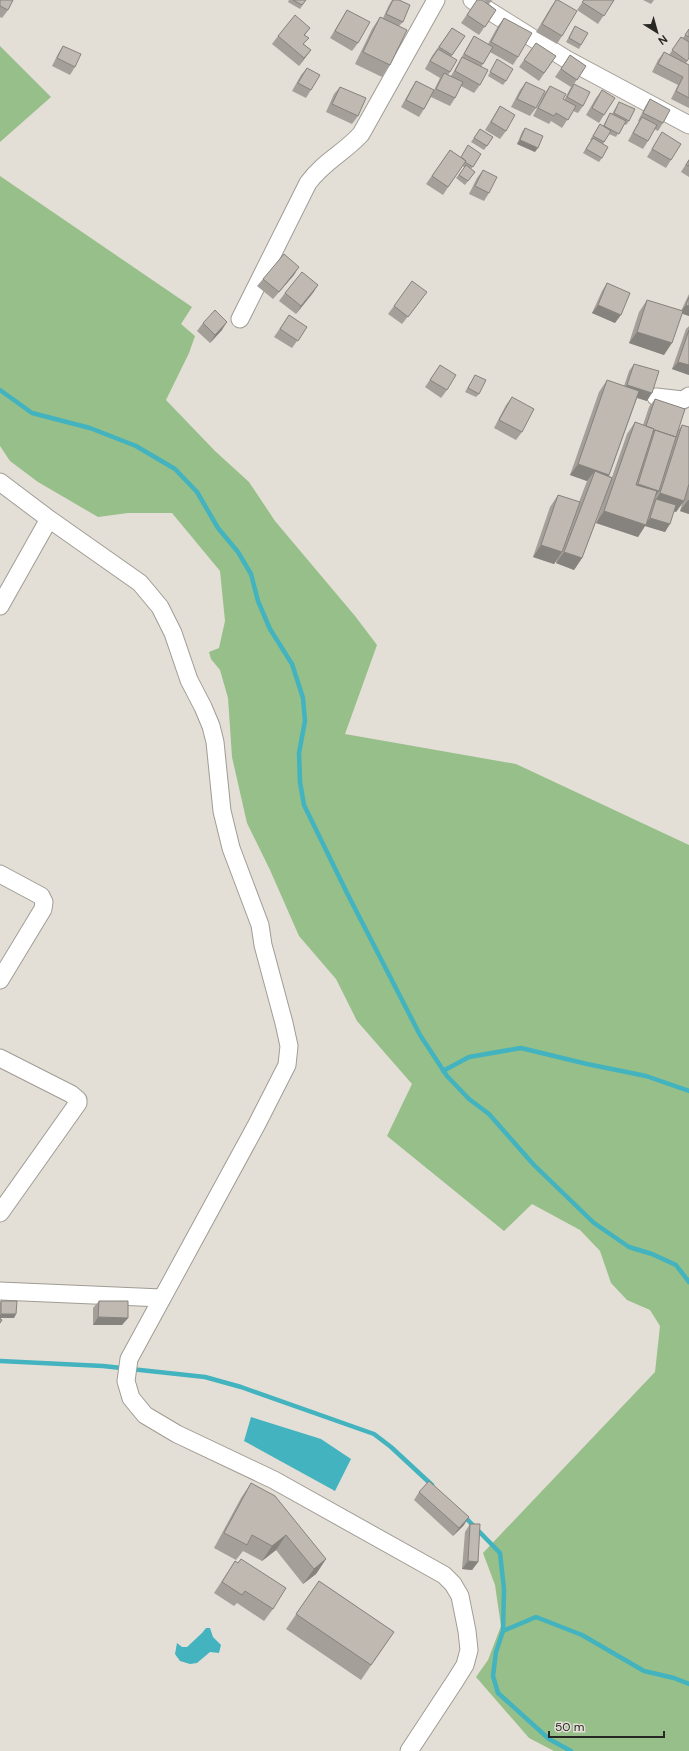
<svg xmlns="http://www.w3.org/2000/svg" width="689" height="1751" viewBox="0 0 689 1751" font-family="'DM Sans',sans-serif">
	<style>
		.green { fill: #97bf89 }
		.water { fill: #42b3bf }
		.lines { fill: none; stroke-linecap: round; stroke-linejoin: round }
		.stream { stroke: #42b3bf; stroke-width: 4.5 }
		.minor-casing { stroke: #a09c94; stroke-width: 19 }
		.minor { stroke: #fff; stroke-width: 17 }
		.wall { fill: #a49f99 }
		.shaded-wall { fill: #86827d }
		.building { fill: #bfb9b2; stroke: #86827d }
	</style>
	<rect width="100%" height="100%" fill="#e3dfd6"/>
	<path class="green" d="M0,46L51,97L0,142Z
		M0,176L192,307L181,324L195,336L189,353L166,400L215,451L249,482L275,521L355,616L377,645L345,734L516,764L689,845V1751H554L529,1738L476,1677L488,1660L501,1626L495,1585L483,1553L655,1372L660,1326L650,1310L627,1300L611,1283L600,1251L580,1230L532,1204L504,1231L387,1136L412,1084L357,1021L336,979L299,936L270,870L247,823L232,757L228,698L220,670L211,659L209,652L219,648L225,621L220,571L172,513H128L98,517L38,482L10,461L0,446Z"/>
	<path class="water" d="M251,1417L321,1439L351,1459L335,1491L244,1441Z
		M206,1628H210L213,1637L221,1645L219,1653L210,1652L197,1663L190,1664L180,1661L175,1654L177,1643L182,1647H187L202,1633Z"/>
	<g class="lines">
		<path class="stream" d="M0,390L32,413L90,428L136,446L175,469L197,492L218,528L238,552L251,574L258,601L270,629L292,664L303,698L305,721L299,753L300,782L304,805L347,893L420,1035L447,1076L469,1099L489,1114L534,1165L594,1223L629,1247L652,1254L676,1265L689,1282
			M443,1071L469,1057L521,1048L587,1064L646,1076L689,1091
			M0,1361L103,1366L205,1377L241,1387L374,1434L391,1447L432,1485
			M463,1515L500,1553L504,1589L503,1631L496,1652L493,1676L498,1693L549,1739L571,1751
			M503,1631L536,1617L582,1635L644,1671L674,1678L689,1684"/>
		<g class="minor-casing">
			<path id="minor" d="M472,0L566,59L689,125
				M240,319L308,183C324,161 344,153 361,134L436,0
				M656,397L683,400L689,396
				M0,482L49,519L140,583L160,607L173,633L189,680L203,707L211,726L215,742L222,811L231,848L260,925L263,945L284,1023L289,1046L287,1065L257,1124L129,1359L126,1381L131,1398L145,1415L177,1434L274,1480L444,1575L453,1584L460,1596L467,1631L469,1650L465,1665L455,1681L409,1751
				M0,606L49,519
				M0,874L41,896L44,902L43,909L0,980
				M0,1058L71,1094L78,1100V1103L0,1213
				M0,1291L162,1298"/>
		</g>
		<use href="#minor" class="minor"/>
	</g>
	<path class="wall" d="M0,0L8,10L2,18L0,17Z
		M289,0H306L300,9L288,2Z
		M392,0H399L403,22L399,26L390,65L382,77L355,64L372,29L380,17L383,18L389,5Z
		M477,0L486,2L483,0H492L489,4L496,10L479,35L461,23Z
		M556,0L562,36L557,44L536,32L551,7Z
		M584,0H614L598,24L577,10Z
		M643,0H654L651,4Z
		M347,10L358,43L352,51L330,38L342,18Z
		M504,18L518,57L513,65L490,52L481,67L480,85L474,93L461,86L455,98L450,106L431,97L424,109L419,117L401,107L411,89L416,81L434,90L440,78L425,69L432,56L452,28L465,36L451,57L450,72L448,75L451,76L469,44L474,36L488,44L498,26Z
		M575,26L581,45L579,49L566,42Z
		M310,28L305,35L304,44L311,50L299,66L272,44L278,36Z
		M689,29V58L686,63L689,65V108L671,99L678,85L652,72L658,60L664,52L669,55L681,37L683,38Z
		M536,43L556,56L539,81L519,67Z
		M63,46L75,67L70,75L52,66L58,54Z
		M570,55L586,66L574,84L583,106L578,113L573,111L562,128L551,121L549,124L533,116L544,94L550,86L564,100L571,87L555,77Z
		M497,59L506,81L503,85L488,76Z
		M307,68L311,90L306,98L292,91L301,75Z
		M526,82L536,108L530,116L511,107L520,90Z
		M340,87L358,116L352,124L326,112L334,94Z
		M602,90L604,115L599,123L586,115L596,98Z
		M650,99L663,123L658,131L654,129L648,141L643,149L628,141L639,121H638L645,107Z
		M619,102L629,121L626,125L624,124L616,137L609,134L603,144L602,158L599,162L583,153L591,140H590L600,124L603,126L610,113L612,114Z
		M500,106L506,131L500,139L485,130Z
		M525,128L535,152L517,144L522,132Z
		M480,129L493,137L484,150L471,142Z
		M662,132L671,160L666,168L647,157Z
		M450,150L460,157L481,154L471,169L475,172L465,185L456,178L465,167L462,166L443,195L426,184Z
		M689,159V177L681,172Z
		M483,170L489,193L484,201L469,194L477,178Z
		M294,275L273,299L257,286L263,279Z
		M607,283L615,323L592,313L602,291Z
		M318,285L296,314L279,301L285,293Z
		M427,292L402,324L388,314L394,306Z
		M689,294V316L682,313L664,355L629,343L639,312L647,300L681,311Z
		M289,315L307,327L292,348L274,337Z
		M203,323L222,330L210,343L197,331Z
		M689,326V375L672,369L686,329Z
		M634,364L647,401L637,398L609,476L612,477L627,434L635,422L643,425L649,407L655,399L677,432L682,425L689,427V514L680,511L682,503L676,512L674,511L665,532L645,526L638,537L596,523L605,498L582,558L574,570L556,563L557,560L554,564L533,557L550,507L558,495L579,502L587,481L570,475L599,392L607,380L624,386L629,371Z
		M440,365L447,390L441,398L425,387Z
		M475,375L479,394L476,397L465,392Z
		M512,397L522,432L516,440L494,428L506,405Z
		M1,1301L16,1314L14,1318H0V1303Z
		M99,1301L128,1318L122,1325H93V1308Z
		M251,1483L326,1559L316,1574L303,1584L276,1550L262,1561L243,1551L236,1560L214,1548L241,1498Z
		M419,1492L464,1525L453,1536L414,1500Z
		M470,1524L478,1562L472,1570L462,1569L465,1532Z
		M241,1559L273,1609L264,1621L237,1603L234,1606L214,1593L235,1561L238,1563Z
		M319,1581L394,1632L361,1680L286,1629Z"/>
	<path class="shaded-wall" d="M311,50L299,66L304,58Z
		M520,140L538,148L535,152L517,144Z
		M299,267L294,275L273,299L279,292Z
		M318,285L313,293L296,314L301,306Z
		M598,305L621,315L615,323L592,313Z
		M686,305L689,306V316L680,313Z
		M227,322L222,330L210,343L215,335Z
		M637,332L672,343L664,355L629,343Z
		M678,362L689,365V375L672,369Z
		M627,385L652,393L647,401L622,393Z
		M578,464L609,475L601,486L595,471L587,481L570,475Z
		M638,484L659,491L651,502L630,496Z
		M660,493L684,501L676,512L654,505L655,501Z
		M688,500H689V514L680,511Z
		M604,511L645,525L650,518L670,524L665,532L645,526L638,537L596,523Z
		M541,545L562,552L554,564L533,557Z
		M564,552L582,558L574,570L556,563Z
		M1,1314H16L14,1318H0V1315Z
		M98,1317L128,1318L122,1325H93Z
		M469,1517L464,1525L453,1536L459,1528Z
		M286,1535L276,1550L262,1561L272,1546Z
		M326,1559L316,1574L303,1584L314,1569Z
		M468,1561L478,1562L472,1570L462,1569Z"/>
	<path class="building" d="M0,0H13L8,10L0,6Z
		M293,0H306L302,5Z
		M393,0H399L410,5L403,22L386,14Z
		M477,0H482L496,10L485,27L467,15Z
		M556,0H558L577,11L562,36L542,24Z
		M584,0H614L604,16L582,2Z
		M347,10L370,22L358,43L335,31Z
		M295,15L310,28L304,35L309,38L303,44L311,50L304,58L278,36Z
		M380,17L407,30L390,65L363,52Z
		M504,18L532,33L518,57L491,42Z
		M575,26L588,33L581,45L569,38Z
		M452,28L465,36L452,55L439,47Z
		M689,29V37L685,35Z
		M474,36L493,47L483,64L464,54Z
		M681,37L689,42V58L687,61L672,50Z
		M536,43L556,56L544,73L524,60Z
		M63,46L81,54L75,67L57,58Z
		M438,49L457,60L450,72L430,61Z
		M664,52L689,65V98L676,91L683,77L658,64Z
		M570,55L586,66L577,80L561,69Z
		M462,57L488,70L480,85L455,71Z
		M497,59L513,69L506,81L490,72Z
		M307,68L320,75L311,90L298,83Z
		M444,73L463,82L455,98L436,89Z
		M416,81L434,90L424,109L406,100Z
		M526,82L545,91L536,108L517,99Z
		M574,84L590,92L583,106L567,97Z
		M550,86L566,94L563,99L576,106L568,120L556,113L554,116L538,108Z
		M340,87L366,98L358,116L332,104Z
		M602,90L615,98L604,115L592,108Z
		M650,99L670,110L663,123L643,113Z
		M619,102L635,109L629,121L614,113Z
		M500,106L515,115L506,131L491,122Z
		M610,113L626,121L619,134L604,126Z
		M642,117L657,125L648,141L633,133Z
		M600,124L611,131L604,142L593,136Z
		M525,128L543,136L538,148L520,140Z
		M480,129L493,137L487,146L474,138Z
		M662,132L681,144L671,160L652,149Z
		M593,138L608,147L602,158L586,149Z
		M468,145L481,154L473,167L465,162L466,161L461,157Z
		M450,150L466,161L448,187L432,176Z
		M689,160V166L686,165Z
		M466,165L475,172L468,181L459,175Z
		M483,170L497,177L489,193L475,186Z
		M284,254L299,267L279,292L263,279Z
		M302,272L318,285L301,306L285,293Z
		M412,281L427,292L408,317L394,306Z
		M607,283L630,293L621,315L598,305Z
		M689,297V306L686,305Z
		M647,300L683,311L672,343L637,332Z
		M215,310L227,322L215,335L203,323Z
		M289,315L307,327L298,341L280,329Z
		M689,330V365L678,362Z
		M634,364L659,371L652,393L627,385Z
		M440,365L456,375L447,390L430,380Z
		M475,375L486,380L479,394L468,388Z
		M607,380L639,391L609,475L578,464Z
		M512,397L534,409L522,432L499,420Z
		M655,399L685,409L676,437L655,430L654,432H653L654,429L646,426Z
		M635,422L654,429L636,485L657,491L646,525L604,511Z
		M682,425L689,427V484L684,501L660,493Z
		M655,430L676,437L659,491L638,484Z
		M595,471L612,478L582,558L564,552Z
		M558,495L580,502L562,552L541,545Z
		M656,499L676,505L670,524L650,518Z
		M1,1301H17L16,1314H1Z
		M99,1301H128V1318L98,1317Z
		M0,1318L2,1320L0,1323Z
		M429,1481L469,1517L459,1528L419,1492Z
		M251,1483L275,1496L326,1559L314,1569L286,1535L272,1546L252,1535L247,1545L224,1533Z
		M470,1524H480L478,1562L468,1561Z
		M241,1559L286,1588L273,1609L245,1591L242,1595L222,1582L235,1561L238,1563Z
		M319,1581L394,1632L371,1665L296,1614Z"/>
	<g transform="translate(657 32) rotate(143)" stroke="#e3dfd6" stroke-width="3" paint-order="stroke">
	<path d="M0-3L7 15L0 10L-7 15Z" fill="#292724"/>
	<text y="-6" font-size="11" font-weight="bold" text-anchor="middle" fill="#292724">N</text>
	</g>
	<path d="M549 1731v6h115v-6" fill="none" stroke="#292724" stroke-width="2"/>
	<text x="555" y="1731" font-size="12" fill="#292724" stroke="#e3dfd6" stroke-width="3" paint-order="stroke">50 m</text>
</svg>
